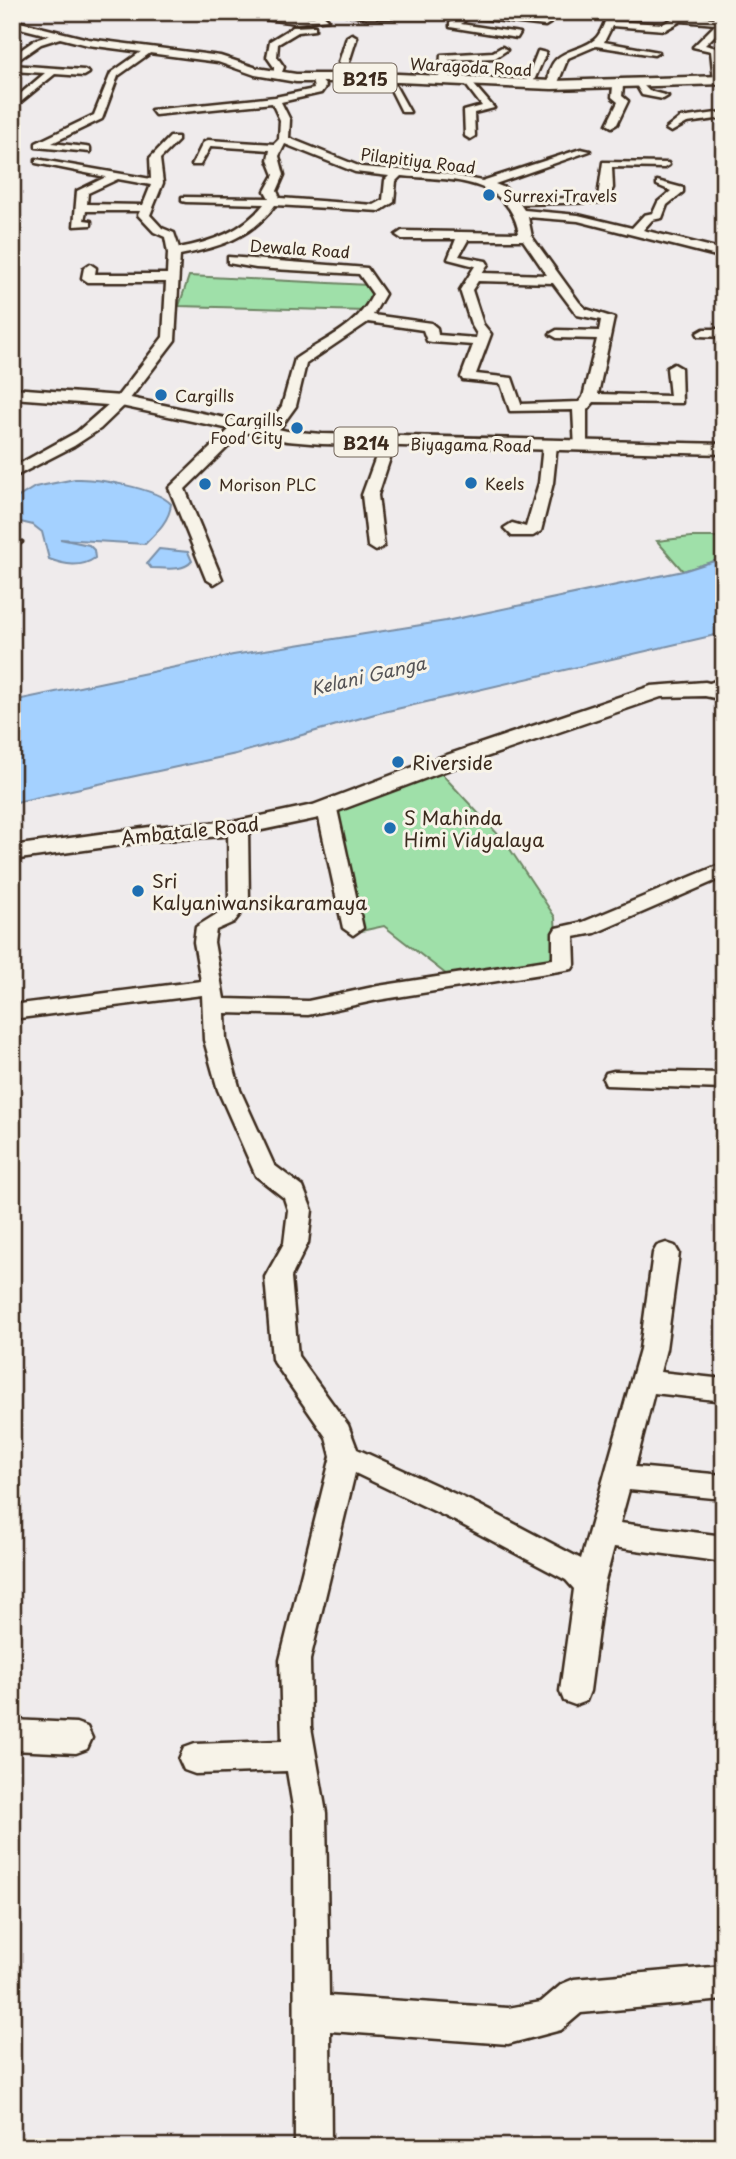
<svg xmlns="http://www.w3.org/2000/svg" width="736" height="2159" viewBox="0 0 736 2159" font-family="'Playpen Sans',sans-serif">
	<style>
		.green { fill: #9fe0a9; stroke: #6d8564; stroke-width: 2 }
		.water { fill: #a4d1ff; stroke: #7a8ea5; stroke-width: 2 }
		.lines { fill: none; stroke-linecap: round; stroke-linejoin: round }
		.minor-casing { stroke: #3b2a1e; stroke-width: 5 }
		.major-casing { stroke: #3b2a1e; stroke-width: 5 }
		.minor { fill: #f7f3e8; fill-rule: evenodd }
		.major { fill: #f7f3e8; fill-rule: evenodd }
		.poi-dot { fill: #1f6fb2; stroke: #f7f3e8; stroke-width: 2.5 }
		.labels { text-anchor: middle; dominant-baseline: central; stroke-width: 6; stroke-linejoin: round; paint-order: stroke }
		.far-street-label { font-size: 16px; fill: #3b2a1e; stroke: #f7f3e8 }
		.far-poi-label { font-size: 16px; fill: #3b2a1e; stroke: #f7f3e8; text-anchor: start }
		.shield { fill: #f7f3e8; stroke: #73665b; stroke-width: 2 }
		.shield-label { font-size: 18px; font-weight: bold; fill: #3b2a1e }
		.far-water-label { font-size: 18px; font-style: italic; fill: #555456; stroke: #f7f3e8 }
		.poi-label { font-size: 19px; fill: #3b2a1e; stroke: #f7f3e8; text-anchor: start }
		.street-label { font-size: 19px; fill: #3b2a1e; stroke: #f7f3e8 }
	</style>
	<rect width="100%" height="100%" fill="#efebec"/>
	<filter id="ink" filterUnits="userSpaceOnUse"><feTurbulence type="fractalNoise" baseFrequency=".0143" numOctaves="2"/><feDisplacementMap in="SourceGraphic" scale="14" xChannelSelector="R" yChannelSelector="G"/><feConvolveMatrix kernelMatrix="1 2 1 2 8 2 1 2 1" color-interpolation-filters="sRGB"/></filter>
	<g filter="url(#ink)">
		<path class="green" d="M189,276L368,285L374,295L365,311L179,306Z
			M691,537H724V558L683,571L657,541Z
			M440,772L506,843L555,917L557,958L447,975L384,926L361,931L338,812Z"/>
		<path class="water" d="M75,479C96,478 157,488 171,504C170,520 156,533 145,544L60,539L89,545L94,550L95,558C81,568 65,565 49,559L42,532L33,525L12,520V501L35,487Z
			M159,549L188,552L192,561C183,572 164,568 151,568L147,563Z
			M724,558V633L375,714L236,754L12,803V701L233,655L446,621L683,571Z"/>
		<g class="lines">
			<g class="minor-casing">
				<path id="minor" d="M208,12L315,17L310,12H320L328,19L297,23Z
					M337,12L494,13L550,23L545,26L468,17L461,24L520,33L517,38L450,27V23L458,18H366Z
					M609,12H618L614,21L663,24L679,15L724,19V26L705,45L720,49L724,80L719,83L714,80L711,51L693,47L716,24L681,21L665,30L612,26L604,42L659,52L654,55L596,46L568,58L557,85L549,87C544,46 583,54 597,37C603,30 605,20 609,12Z
					M315,26V30L298,32L278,44L277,57L284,67L280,77H274V67L267,57L270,41L293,27Z
					M57,33L60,38L41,44L12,64V56L35,40Z
					M352,34L357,37L349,62L353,79L348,82L343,79L339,62L347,37Z
					M502,47L507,50L495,58L449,60V80L444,83L439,80L441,55L493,52Z
					M145,49L153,51L118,76L102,119L52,143L86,147L90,148V152L36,147V143L94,115L111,73Z
					M538,51L546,53L532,85L524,87Z
					M12,65L84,70L89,73L84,76L55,74L12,109V101L45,73L12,71Z
					M317,76L326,86L321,93L281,102L290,120L289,138L361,167L440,173L482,181L581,149L590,151L495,184L505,188L515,200L598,197L603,162L668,163L669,165L664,168L612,167L613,188L606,202L520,204L524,210L578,215L632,228L644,215L653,213L658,202L671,191L657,185V181L683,188V192L667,205L662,218L652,220L643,230L724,250V258L578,221L528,217L532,237L579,302L586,309L614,318L598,394L670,396L667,368L674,364L681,368L682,403L594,402L587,410V446L580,450L575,449L573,410L510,411L501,384L463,380L461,377L473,345L432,342L427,341L423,330L368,322L306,364L296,406L275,435H265L263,432L282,406L295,359C325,338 357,328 373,294L359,274L256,268L228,263V257L367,268L385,294L373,315L431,323L437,328L438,335L476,338L477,334L471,324L460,290L475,266L448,259L456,239H402L396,235L402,231L519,233C508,176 449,180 401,176L396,181L394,202L380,211L275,205C253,237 217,248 180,255L175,340L126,404L100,429L74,446L12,478V468L77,432L117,397L163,337L166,282H88L82,278L84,268L90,264L96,268L95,274H167L168,253L165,237L154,232L138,215L140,211H86L84,220L91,221V225L74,226L77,191L106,177L36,163V159L151,179L150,158L170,137H178V141L160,159L163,183L150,215L162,228L174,233L179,248C212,242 243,231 264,204L186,202L182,201V197L269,198L265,191L274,175L268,160L270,150L211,146L200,165H192L203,143L208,140L274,144L279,139L280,120L272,103L155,115L151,110L275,97L314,89L312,79ZM285,144L355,172L389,176L385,180L383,200L374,205L280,198L277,191L284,175L279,156ZM118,179L151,185L143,205L87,204L88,193ZM468,240H523L547,275L482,273L488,264L486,261L459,256ZM478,281L553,283L577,315L601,320L599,331L557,330L550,334L557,338L597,339L583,397L579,402L521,404L512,378L476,374L491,334L483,324L472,290Z
					M384,76H390L410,112H402Z
					M468,78L494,108L474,113L475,136L470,139L465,136L464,111L482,106L463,81Z
					M618,83L623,86L622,96L628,101L617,124L612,127L607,124L618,102L612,97L613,86Z
					M635,83H641L649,91L668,96L663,99L642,95Z
					M724,112V118L687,123L671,132L666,129L680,118Z
					M704,329H724V337L699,336L697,333Z
					M242,421L247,422V428L185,489L222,579L214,584L206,579L169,488L237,422Z
					M388,439L395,443L378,495L384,546L376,551L368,546L362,495L381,443Z
					M550,441L557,445L553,483L541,531L533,536H512L504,528L512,523L526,527L539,483L543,445Z
					M12,538L22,542L12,549Z
					M724,677V688L705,694L696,689Z
					M327,803L337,809L363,928L353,935L343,928L317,809Z
					M238,822L248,828L249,903L234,922L216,930L214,942L224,999L308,1001L378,986L553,959V933L556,928L583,922L724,863V877L595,933L574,937L575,964L572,969L378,1000L308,1015L225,1013L226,1040L240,1090L274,1165L303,1187L312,1210L308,1243L291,1277L298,1356L348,1425L357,1449L477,1504L581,1559L640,1349L653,1253L657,1246L666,1243L675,1246L679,1253L666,1349L660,1372L724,1379V1401L654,1393L635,1467L724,1475V1499L629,1490L620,1523L724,1536V1562L614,1547L604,1585L590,1691L586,1701L575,1705L564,1701L560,1691L574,1589L566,1580L457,1522L355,1473L310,1660L311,1727L326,1813L329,1996L508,2008L541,2002L562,1984L574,1979L724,1966V2000L581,2013L561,2030L508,2044L330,2031L331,2147H295L294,1813L287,1771L195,1774L184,1770L179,1759L184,1748L195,1744L282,1741L280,1660L331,1456L326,1437L272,1359L265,1277L284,1243L288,1210L284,1198L256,1176L218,1090L204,1040L202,995L12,1019V1005L201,981L194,942L196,927L220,912L229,902L228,828Z
					M614,1071L724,1073V1089L606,1085L603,1079L606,1073Z
					M12,1720L76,1723L87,1727L92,1738L87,1749L76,1753L12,1750Z"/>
			</g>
			<g class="major-casing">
				<path id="major" d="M12,20L88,39L220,56L257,68L296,74H398L552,81L724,76V84L552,89L398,82H296L255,75L218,62L88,45L12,26Z
					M12,388L121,396L287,431L322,434L724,444V454L322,444L287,441L121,406L12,398Z
					M705,682L724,687V700L705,696L661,697L445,771L319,818L238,835L150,841L12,860V846L150,827L238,821L313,805L429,761L651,686Z"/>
			</g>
			<use href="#minor" class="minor"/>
			<use href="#major" class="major"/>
		</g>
	</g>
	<g class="poi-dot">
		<circle cx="489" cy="195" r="7"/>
		<circle cx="161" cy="395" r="7"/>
		<circle cx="297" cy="428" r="7"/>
		<circle cx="471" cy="483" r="7"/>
		<circle cx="205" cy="484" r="7"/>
		<circle cx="398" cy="762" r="7"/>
		<circle cx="390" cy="828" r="7"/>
		<circle cx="138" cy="891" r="7"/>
	</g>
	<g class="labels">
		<g class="far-street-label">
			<text transform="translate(471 66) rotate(3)">Waragoda Road</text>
			<text transform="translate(418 160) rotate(7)">Pilapitiya Road</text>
			<text transform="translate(300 248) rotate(4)">Dewala Road</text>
			<text transform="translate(471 444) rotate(1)">Biyagama Road</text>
		</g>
		<g class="far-poi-label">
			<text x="503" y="195">Surrexi Travels</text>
			<text x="175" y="395">Cargills</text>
			<text x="283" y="419" text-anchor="end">Cargills<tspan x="283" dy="18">Food City</tspan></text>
			<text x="485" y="483">Keels</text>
			<text x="219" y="484">Morison PLC</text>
		</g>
		<g class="shield">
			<rect x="333.5" y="63.5" width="63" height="29" rx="5"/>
			<rect x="334.5" y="427.5" width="63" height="29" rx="5"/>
		</g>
		<g class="shield-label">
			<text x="365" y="78">B215</text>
			<text x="366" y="442">B214</text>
		</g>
		<g class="far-water-label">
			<text transform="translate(368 675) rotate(-13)">Kelani Ganga</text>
		</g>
		<g class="poi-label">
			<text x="412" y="762">Riverside</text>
			<text x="404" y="817">S Mahinda<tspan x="404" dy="22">Himi Vidyalaya</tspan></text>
			<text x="152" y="880">Sri<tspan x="152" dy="22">Kalyaniwansikaramaya</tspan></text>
		</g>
		<g class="street-label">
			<text transform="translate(190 830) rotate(-6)">Ambatale Road</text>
		</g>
	</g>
	<rect width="736" height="2159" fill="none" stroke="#f7f3e8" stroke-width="42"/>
	<rect x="21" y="21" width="694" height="2117" fill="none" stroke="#3b2a1e" stroke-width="2.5" filter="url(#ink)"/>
</svg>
